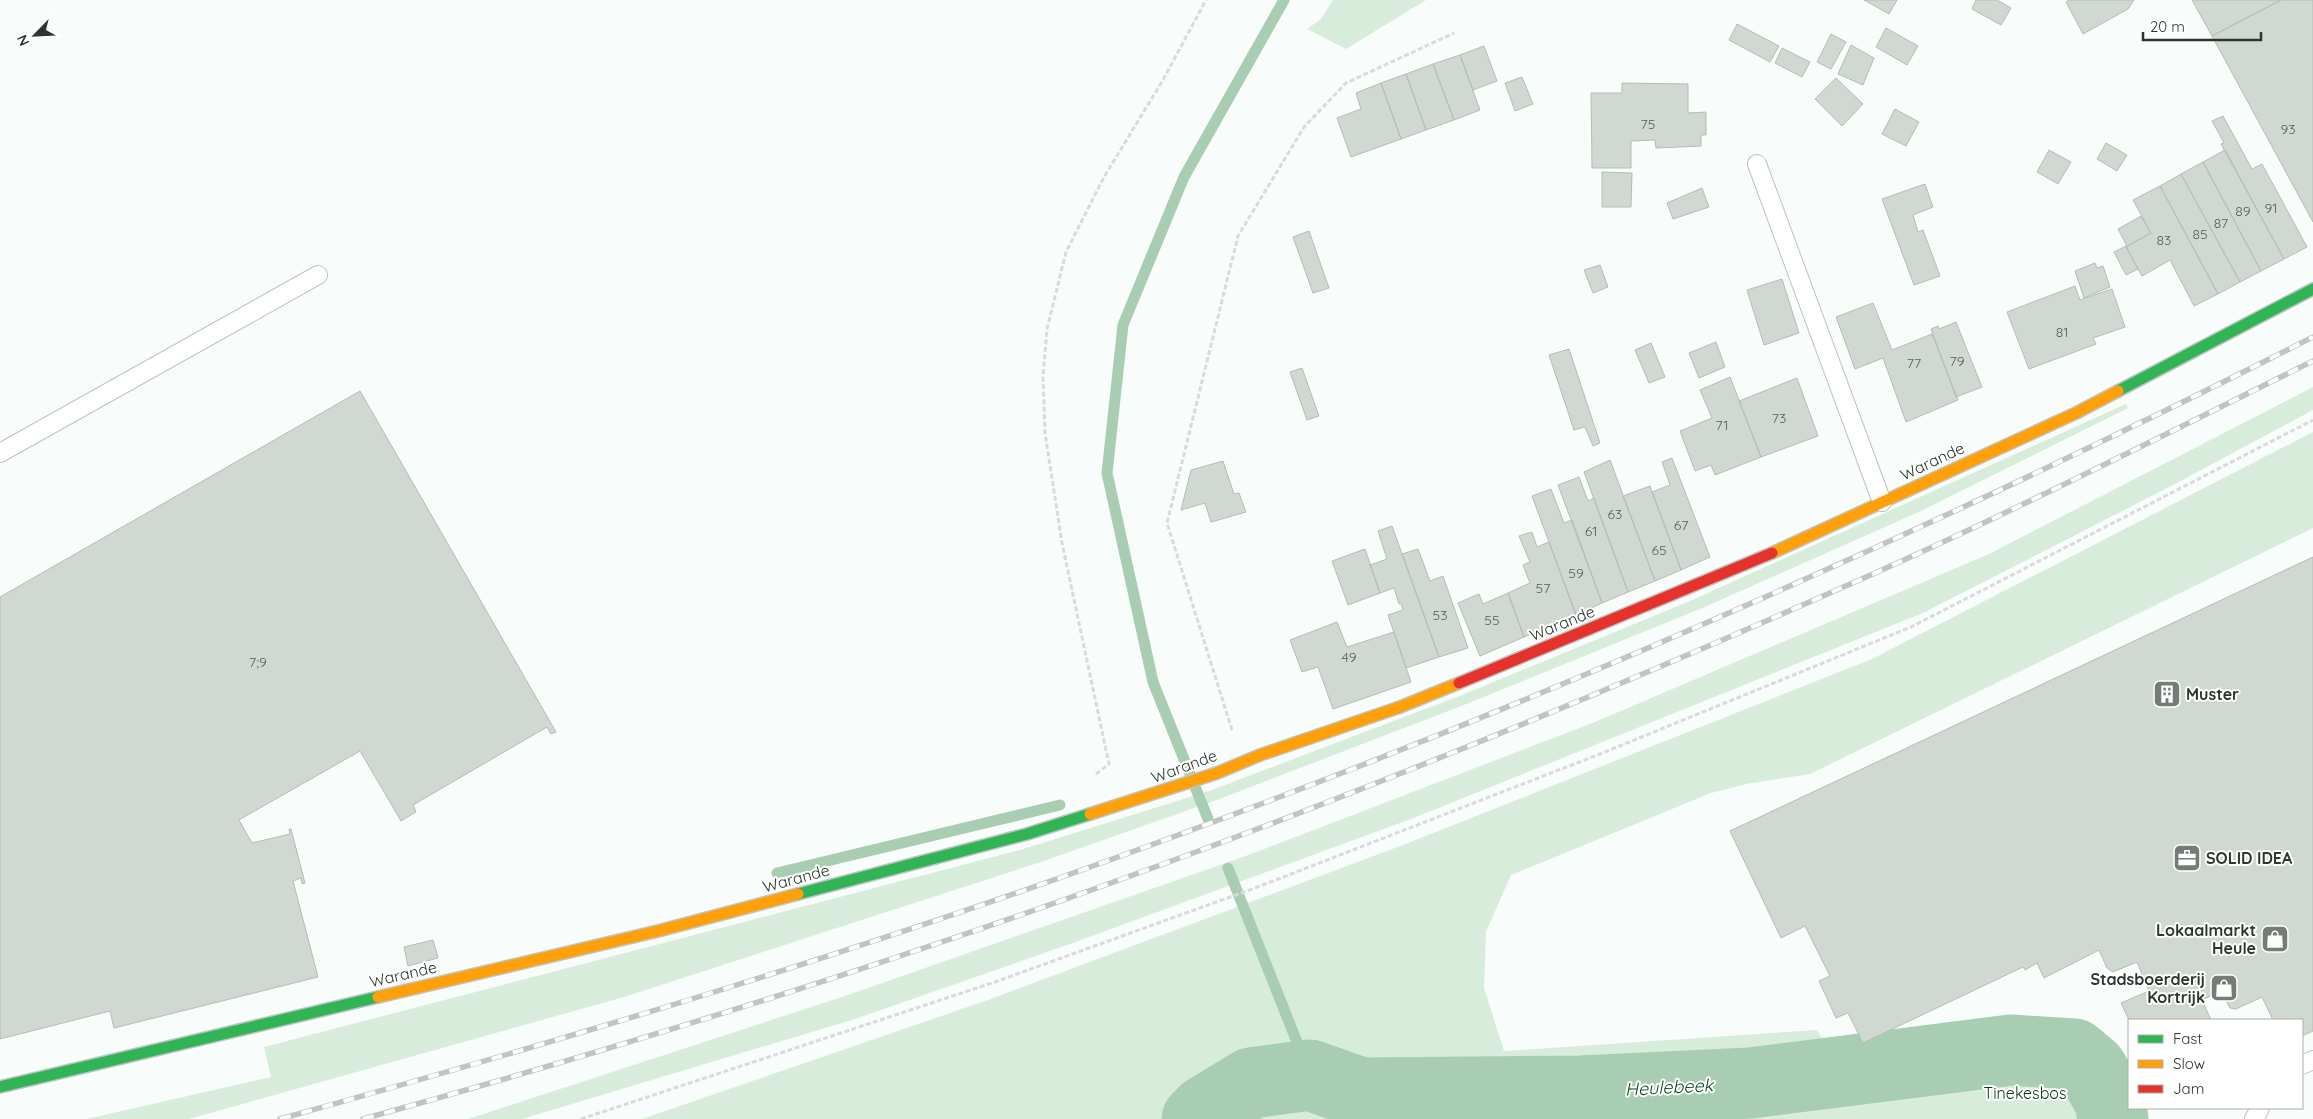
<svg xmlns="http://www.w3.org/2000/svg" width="2313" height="1119" viewBox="0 0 2313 1119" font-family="Quicksand,sans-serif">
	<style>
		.green { fill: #d8ecdc }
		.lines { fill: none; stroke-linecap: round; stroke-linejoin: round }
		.stream { stroke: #a8cdb2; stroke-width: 11 }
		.river { stroke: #a8cdb2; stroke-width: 71 }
		.building { fill: #d0d8d2; stroke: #b5bcb7 }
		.lane-casing { stroke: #bdc4bf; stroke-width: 20 }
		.fast-casing { stroke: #bdc4bf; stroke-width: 14 }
		.slow-casing { stroke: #bdc4bf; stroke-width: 14 }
		.jam-casing { stroke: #bdc4bf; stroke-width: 14 }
		.path { stroke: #d9dbda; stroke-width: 3; stroke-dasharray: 5 2.5; stroke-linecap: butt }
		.lane { stroke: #fefffe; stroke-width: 18 }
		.fast { stroke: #30b455; stroke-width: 11 }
		.slow { stroke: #ff9f0a; stroke-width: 11 }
		.jam { stroke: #e5322d; stroke-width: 11 }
		.rail-casing { stroke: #c2c4c3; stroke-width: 5.5 }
		.rail { stroke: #fff; stroke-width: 4; stroke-dasharray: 11; stroke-linecap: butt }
		.labels { text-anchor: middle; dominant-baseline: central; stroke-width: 4; stroke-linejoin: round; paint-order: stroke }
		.number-label { font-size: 14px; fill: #545f57 }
		.street-label { font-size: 16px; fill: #2b372e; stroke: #fff }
		.poi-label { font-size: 16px; font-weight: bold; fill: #2b372e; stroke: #fff; text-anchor: start }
		.park-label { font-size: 16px; fill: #0a3219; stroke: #fff }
		.water-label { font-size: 18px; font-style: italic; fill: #0a4723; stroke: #fff }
	</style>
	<rect width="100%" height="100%" fill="#f8fcfa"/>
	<path class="green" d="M1333,0H1426L1346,49L1307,29L1321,19Z
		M2313,387V410L2171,486L1923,613L1411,819L1070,944L855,1019L522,1119H468L848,995L1243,857L1595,722L1989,554Z
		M2126,404L2128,408L1921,511L1700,609L1469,703L1214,801L1041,862L624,997L189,1119H86L271,1077L264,1047L1020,850L1209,791L1457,697L1690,601Z
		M2313,432V528L1810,774L1746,784L1711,793L1511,875L1486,932L1484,988L1504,1051L1817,1030L1831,1054L1511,1076L1361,1081L1303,1071L1285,1113L1319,1109L1442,1112L1689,1100L1919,1073L2002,1066H2042L2071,1074L2089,1092L2094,1119H642L985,1001L1403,845L1872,659Z"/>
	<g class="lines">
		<path class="stream" d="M1208,819L1153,682L1107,473L1123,325L1184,177L1284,0
			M1228,868L1310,1075
			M777,873L1060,805"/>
		<path class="river" d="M1197,1119L1205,1111L1251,1083L1310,1075L1361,1093L1580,1091L1750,1083L2011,1050L2074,1054L2092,1069L2110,1101L2113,1119"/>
	</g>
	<path class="building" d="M1864,0H1897L1889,14Z
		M1976,0H1997L2011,8L2001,25L1972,9Z
		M2069,0H2134L2128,9L2083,34L2066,2Z
		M2192,0H2281L2212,36Z
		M2281,0H2313V222L2212,36Z
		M1737,24L1779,46L1770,62L1729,40Z
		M1886,28L1918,46L1907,65L1876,47Z
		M1831,34L1846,42L1831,69L1817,62Z
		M1851,45L1874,58L1863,85L1838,74Z
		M1484,46L1497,81L1473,90L1460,55Z
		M1782,48L1810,62L1802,77L1775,63Z
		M1460,55L1480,110L1454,120L1433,64Z
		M1433,64L1454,120L1426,130L1406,74Z
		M1406,74L1426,130L1401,139L1381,83Z
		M1522,77L1533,104L1515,111L1505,83Z
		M1836,78L1863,104L1842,126L1815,99Z
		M1381,83L1401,139L1351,157L1337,118L1361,109L1356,93Z
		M1622,83L1688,84V113L1706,112V135H1701V146L1656,148L1655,140L1631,141V168H1592L1591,93H1622Z
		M1895,109L1919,122L1906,146L1882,134Z
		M2223,116L2252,169L2262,164L2307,247L2284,259L2221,144L2224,143L2212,121Z
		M2106,143L2127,155L2117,171L2097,159Z
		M2049,150L2071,162L2058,184L2037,172Z
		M2225,150L2284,259L2261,271L2203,162Z
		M2203,162L2261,271L2240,282L2181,174Z
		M1602,172L1632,173L1631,207H1602Z
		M2181,174L2240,282L2218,294L2160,186Z
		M1925,184L1933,207L1913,215L1918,232L1923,230L1940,276L1914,285L1882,199Z
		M2160,186L2218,294L2194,306L2170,260L2142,276L2126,247L2151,233L2133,200Z
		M1702,188L1709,207L1673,219L1667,203Z
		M2141,216L2151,233L2127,246L2118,229Z
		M1309,231L1329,288L1313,293L1293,237Z
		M2126,246L2138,269L2126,275L2114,252Z
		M2095,263L2097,268L2103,266L2110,287L2084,298L2075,271Z
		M1600,265L1608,287L1593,293L1584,270Z
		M1782,279L1799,333L1764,345L1747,290Z
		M2075,286L2080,300L2112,289L2125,327L2093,338L2096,344L2029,369L2007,312Z
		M1873,303L1892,350L1932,334L1958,400L1906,422L1883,358L1855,369L1836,317Z
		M1956,322L1982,387L1956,397L1931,329L1938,326L1939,329Z
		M1716,342L1725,367L1699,378L1689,353Z
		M1651,343L1665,377L1649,383L1635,350Z
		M1569,349L1600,443L1593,446L1585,427L1574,430L1549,355Z
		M1302,368L1319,416L1307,420L1290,372Z
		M1730,377L1761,457L1715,475L1711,465L1695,471L1680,431L1712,418L1700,390Z
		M1797,378L1818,436L1761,457L1739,401Z
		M360,391L556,732L551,734L547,727L413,805L416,812L401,821L360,751L239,820L252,843L290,834L289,829H291L305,883L302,884L301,878L293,881L318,977L114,1028L110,1011L0,1039V597Z
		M1672,458L1710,557L1681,570L1652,492L1670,485L1662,462Z
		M1610,460L1655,581L1628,592L1584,472Z
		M1223,461L1234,494L1239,493L1246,512L1211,522L1205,503L1181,510L1191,470Z
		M1579,477L1588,501L1594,498L1628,592L1602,603L1558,485Z
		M1650,486L1681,570L1655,581L1623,496Z
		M1551,489L1564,523L1572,520L1602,603L1576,615L1532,496Z
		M1392,526L1439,657L1406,668L1388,615L1403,610L1401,603L1399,604L1394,588L1380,593L1370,565L1387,559L1378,531Z
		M1532,532L1537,547L1549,542L1576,615L1524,637L1508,593L1530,583L1523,565L1530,562L1519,536Z
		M1365,549L1380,593L1348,605L1332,561Z
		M1418,549L1430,581L1443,576L1468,648L1439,657L1402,554Z
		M2313,557V1031L2302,1036V1020H2273L2262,997L2236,1009L2230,1008L2221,991L2202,1000L2211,1020H2129L2121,1003L2149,991L2137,962L2113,972L2107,968L2099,950L2044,978L2037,963L2025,970L2023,967L1863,1043L1848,1013L1836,1018L1819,981L1830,976L1805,926L1781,938L1730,831Z
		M1508,593L1524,637L1480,656L1458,603L1479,594L1483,604Z
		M1337,622L1347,647L1394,632L1411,682L1333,709L1318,667L1302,672L1290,640Z
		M433,940L438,958L408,966L404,947Z"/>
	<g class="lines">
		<g class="lane-casing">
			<path id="lane" d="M1757,164L1882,502
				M0,453L318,275
				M2302,1065L2313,1060
				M2254,1119L2260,1108"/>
		</g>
		<g class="fast-casing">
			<path id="fast" d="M2118,391L2313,289
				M798,894L1027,834L1090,814
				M0,1087L378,997"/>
		</g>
		<g class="slow-casing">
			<path id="slow" d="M1772,553L2076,413L2118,391
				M1090,814L1217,773L1260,755L1400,707L1459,683
				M378,997L658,931L798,894"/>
		</g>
		<g class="jam-casing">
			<path id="jam" d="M1459,683L1772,553"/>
		</g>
		<path class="path" d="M1232,730L1167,523L1238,236L1304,127L1346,83L1454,33
			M1096,774L1109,764L1062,543L1045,433L1043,377L1047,329L1066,252L1104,177L1163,80L1206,0
			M581,1119L995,982L1255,888L1600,754L1911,627L2313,420"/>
		<use href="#lane" class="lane"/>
		<use href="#fast" class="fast"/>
		<use href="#slow" class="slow"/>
		<use href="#jam" class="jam"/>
		<g class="rail-casing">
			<path id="rail" d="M280,1119C586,1034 891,942 1189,831C1573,689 1948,522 2313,337
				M363,1119C634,1044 902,960 1166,863C1393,780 1617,687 1839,589C1999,519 2156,439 2313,361"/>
		</g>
		<use href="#rail" class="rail"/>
	</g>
	<defs>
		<g id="building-square" transform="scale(1.4375)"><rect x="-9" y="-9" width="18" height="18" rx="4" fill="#737c75" stroke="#fff"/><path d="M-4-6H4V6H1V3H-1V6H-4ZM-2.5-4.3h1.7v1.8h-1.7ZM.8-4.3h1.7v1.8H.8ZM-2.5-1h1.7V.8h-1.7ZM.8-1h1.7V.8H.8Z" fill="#fff"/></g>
		<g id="office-square" transform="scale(1.4375)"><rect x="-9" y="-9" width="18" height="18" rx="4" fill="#737c75" stroke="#fff"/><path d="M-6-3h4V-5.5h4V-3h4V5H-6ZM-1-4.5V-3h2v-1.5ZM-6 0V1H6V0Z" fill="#fff"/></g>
		<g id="shop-square" transform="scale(1.4375)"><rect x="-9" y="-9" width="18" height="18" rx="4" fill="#737c75" stroke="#fff"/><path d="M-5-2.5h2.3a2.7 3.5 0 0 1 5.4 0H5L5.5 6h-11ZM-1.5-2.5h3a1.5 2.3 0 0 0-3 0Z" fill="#fff"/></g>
	</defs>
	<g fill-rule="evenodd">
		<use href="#building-square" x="2167" y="694"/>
		<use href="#office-square" x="2187" y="858"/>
		<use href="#shop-square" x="2275" y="939"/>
		<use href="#shop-square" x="2224" y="988"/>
	</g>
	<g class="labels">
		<g class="number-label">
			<text x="1648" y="124">75</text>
			<text x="2288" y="129">93</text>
			<text x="2271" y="208">91</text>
			<text x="2243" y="211">89</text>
			<text x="2221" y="223">87</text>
			<text x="2200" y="234">85</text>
			<text x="2164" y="240">83</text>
			<text x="2062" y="332">81</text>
			<text x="1957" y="361">79</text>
			<text x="1914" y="363">77</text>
			<text x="1779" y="418">73</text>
			<text x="1722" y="425">71</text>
			<text x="1615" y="514">63</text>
			<text x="1681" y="525">67</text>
			<text x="1591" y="531">61</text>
			<text x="1659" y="550">65</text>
			<text x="1576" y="573">59</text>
			<text x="1543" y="588">57</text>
			<text x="1440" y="615">53</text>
			<text x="1492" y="620">55</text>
			<text x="1349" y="657">49</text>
			<text x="258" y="662">7;9</text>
		</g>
		<g class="street-label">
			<text transform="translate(1932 461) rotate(-25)">Warande</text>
			<text transform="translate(1562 623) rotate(-22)">Warande</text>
			<text transform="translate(1184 766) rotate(-20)">Warande</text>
			<text transform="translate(796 878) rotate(-15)">Warande</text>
			<text transform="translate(403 974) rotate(-13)">Warande</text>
		</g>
		<g class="poi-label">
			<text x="2186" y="694">Muster</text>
			<text x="2206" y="858">SOLID IDEA</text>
			<text x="2256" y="930" text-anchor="end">Lokaalmarkt<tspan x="2256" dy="18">Heule</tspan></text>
			<text x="2205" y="979" text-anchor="end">Stadsboerderij<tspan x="2205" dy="18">Kortrijk</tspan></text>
		</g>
		<g class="park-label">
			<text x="2025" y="1093">Tinekesbos</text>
		</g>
		<g class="water-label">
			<text transform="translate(1669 1087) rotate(-3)">Heulebeek</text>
		</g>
	</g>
	<rect x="2128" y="1019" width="175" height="90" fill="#ffffff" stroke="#aaafab"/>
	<rect x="2138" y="1035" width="25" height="8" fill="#30b455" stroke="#aaafab"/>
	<text x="2173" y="1044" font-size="15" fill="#2b372e">Fast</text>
	<rect x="2138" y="1060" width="25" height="8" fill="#ff9f0a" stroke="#aaafab"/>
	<text x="2173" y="1069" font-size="15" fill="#2b372e">Slow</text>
	<rect x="2138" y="1085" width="25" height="8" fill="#e5322d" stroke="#aaafab"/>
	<text x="2173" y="1094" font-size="15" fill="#2b372e">Jam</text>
	<g transform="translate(35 35) rotate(246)" stroke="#ffffff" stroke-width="4" paint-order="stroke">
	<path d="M0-4L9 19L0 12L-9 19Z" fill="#2b372e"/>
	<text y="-8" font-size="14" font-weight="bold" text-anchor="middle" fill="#2b372e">N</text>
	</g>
	<path d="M2143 32v8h118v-8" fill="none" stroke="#2b372e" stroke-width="2.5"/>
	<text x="2150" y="32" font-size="15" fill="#2b372e" stroke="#ffffff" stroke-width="4" paint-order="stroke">20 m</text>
</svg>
